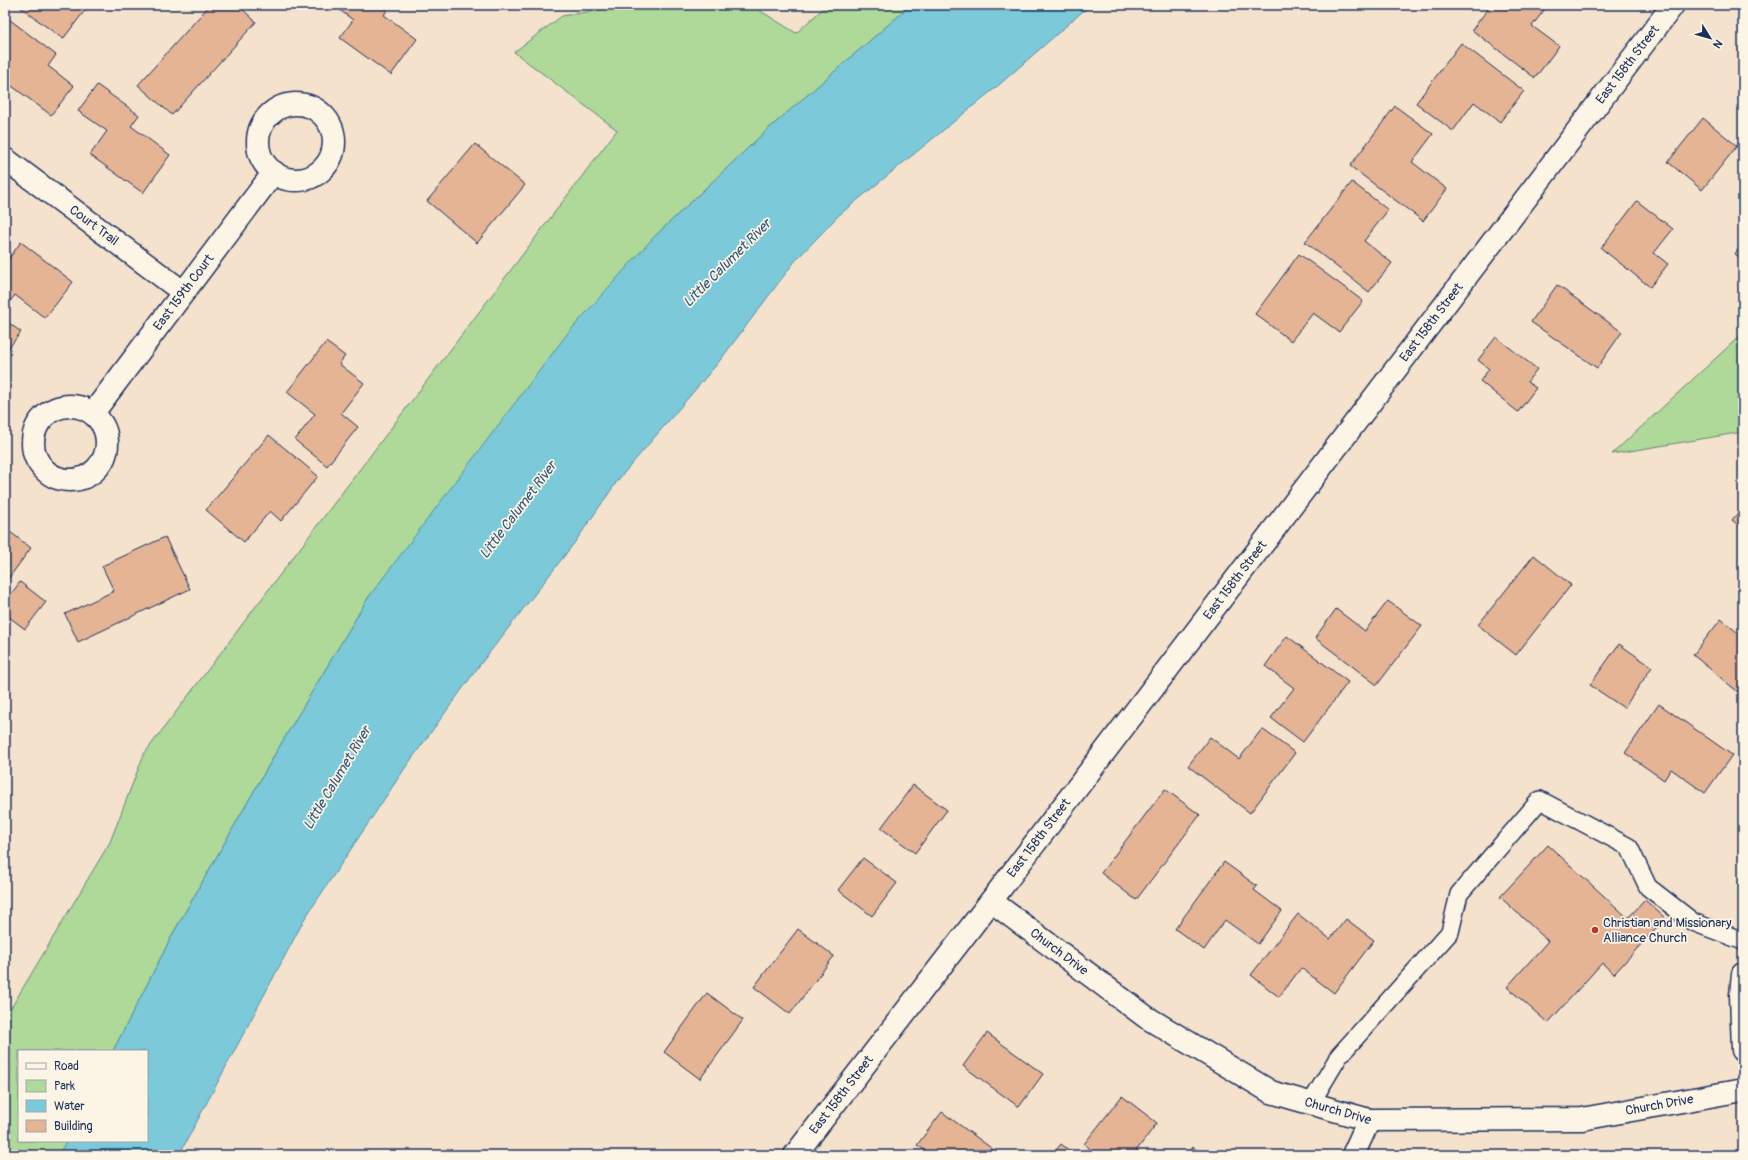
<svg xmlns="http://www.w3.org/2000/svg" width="1748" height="1160" viewBox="0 0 1748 1160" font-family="Pangolin,sans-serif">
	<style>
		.green { fill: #aed998; stroke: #64847b }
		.water { fill: #7bcad9; stroke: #558ca8 }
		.building { fill: #e4b495; stroke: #1b2f5e }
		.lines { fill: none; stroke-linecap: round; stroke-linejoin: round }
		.lane-casing { stroke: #1b2f5e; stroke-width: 20 }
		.street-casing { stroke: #1b2f5e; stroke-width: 25 }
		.lane { stroke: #fcf5e5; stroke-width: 17 }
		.street { stroke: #fcf5e5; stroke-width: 22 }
		.poi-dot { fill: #c8321e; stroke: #fcf5e5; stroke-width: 1.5 }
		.labels { text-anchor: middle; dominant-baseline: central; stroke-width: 3.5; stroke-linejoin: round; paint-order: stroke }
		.street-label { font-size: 13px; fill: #1b2f5e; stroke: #fcf5e5 }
		.poi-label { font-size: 13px; fill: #1b2f5e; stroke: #fcf5e5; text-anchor: start }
		.water-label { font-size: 14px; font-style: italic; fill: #33567d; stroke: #fcf5e5 }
	</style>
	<rect width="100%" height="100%" fill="#f5e2cd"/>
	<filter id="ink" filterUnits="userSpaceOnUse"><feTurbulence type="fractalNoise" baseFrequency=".025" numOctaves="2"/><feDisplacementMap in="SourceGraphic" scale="8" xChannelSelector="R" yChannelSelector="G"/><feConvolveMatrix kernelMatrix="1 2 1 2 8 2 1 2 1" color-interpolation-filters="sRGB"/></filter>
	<g filter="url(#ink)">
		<path class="green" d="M628,5H751L796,33L827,5H911L766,131L653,238L368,598L278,749L175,930L113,1051H19V1141H67L58,1155H5V1018L110,842L144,754L617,130L514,52L562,16Z
			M1743,333V432L1612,454Z"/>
		<path class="water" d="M911,5H1090L1000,84L839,215L795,261L718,363L618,480L575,542L479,666L405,768L305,918L179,1155H58L67,1141H147V1051H113L175,930L278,749L368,598L567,334L653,238L766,131Z"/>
		<path class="building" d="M21,5H89L63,39L20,7Z
			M210,5H238L256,22L172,115L138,85Z
			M333,5H381L387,10L384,15L417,39L391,75L340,38L353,20Z
			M1491,5H1548L1532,26L1559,46L1535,78L1472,30Z
			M5,16L56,55L48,66L74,86L51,115L5,81Z
			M1461,43L1524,91L1500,122L1474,102L1453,131L1416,103Z
			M97,85L139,115L131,126L170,155L143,193L90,155L107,131L78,111Z
			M1395,106L1433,134L1412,162L1447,189L1423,221L1350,166Z
			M1703,118L1737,146L1702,190L1668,162Z
			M475,144L525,185L477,243L427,201Z
			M1352,182L1388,210L1364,241L1392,263L1369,292L1305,242Z
			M1637,201L1673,229L1654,253L1668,264L1650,287L1601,248Z
			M21,242L73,282L45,318L15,295L8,304L5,301V260L7,261Z
			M1743,242V260L1735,254Z
			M1299,254L1363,301L1339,332L1313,313L1291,341L1255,314Z
			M1557,285L1622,332L1597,368L1531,322Z
			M5,320L21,332L5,353Z
			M1496,337L1537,369L1527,382L1536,388L1518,412L1480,381L1489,369L1478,360Z
			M326,342L345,356L339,364L364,383L341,413L358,427L327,466L295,440L315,414L287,392Z
			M269,435L318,476L281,521L270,511L244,542L206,510Z
			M1743,507V529L1732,520Z
			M5,528L31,548L5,583Z
			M165,537L190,589L78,642L65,614L114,591L102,566Z
			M1534,555L1571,585L1516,655L1478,625Z
			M20,582L46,602L25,629L5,614V602Z
			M1388,601L1422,626L1377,685L1315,638L1336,609L1365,631Z
			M1721,619L1743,637V696L1693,655Z
			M1287,636L1348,682L1303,742L1271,718L1294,688L1265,666Z
			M1619,644L1652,667L1624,708L1590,685Z
			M1659,704L1732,755L1705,793L1671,769L1664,780L1625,753Z
			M1262,729L1295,753L1250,813L1188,766L1210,737L1239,759Z
			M913,785L947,810L915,853L881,828Z
			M1165,789L1200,815L1136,900L1101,873Z
			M1548,845L1628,918L1645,900L1665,918L1614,974L1602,963L1548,1023L1507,987L1548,941L1500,897Z
			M863,858L897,883L872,916L838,890Z
			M1224,862L1257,886L1254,890L1282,911L1258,944L1225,920L1204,950L1175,929Z
			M1298,914L1330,939L1346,919L1374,940L1334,993L1301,968L1279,997L1251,975Z
			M798,929L834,956L790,1014L754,987Z
			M707,993L743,1020L700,1079L664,1052Z
			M987,1033L1043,1074L1019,1107L963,1066Z
			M1122,1096L1157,1123L1133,1155H1098L1084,1144Z
			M942,1112L998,1153L996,1155H932L917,1145Z
			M1061,1144L1075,1155H1052Z
			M1193,1147L1203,1155H1187Z"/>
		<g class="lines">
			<g class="lane-casing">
				<path id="lane" d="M1311,1103L1339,1056L1450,932L1459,894L1540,800L1629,847L1648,887L1693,922L1743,941"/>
			</g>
			<g class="street-casing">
				<g id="street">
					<circle cx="296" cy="142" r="38"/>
					<path id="s1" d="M5,159L183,292"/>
					<circle cx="70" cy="443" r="37"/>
					<path id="s2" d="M93,413L274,172"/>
					<path id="s3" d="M991,901L1146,1017L1271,1092L1369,1120L1582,1119L1743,1090"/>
					<path d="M1743,974L1741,995L1743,1050"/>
					<path id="s4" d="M795,1155L991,901L1673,5"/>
					<path d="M1353,1155L1369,1120"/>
				</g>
			</g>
			<use href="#lane" class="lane"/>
			<use href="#street" class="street"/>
		</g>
	</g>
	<circle class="poi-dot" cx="1595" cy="930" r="4"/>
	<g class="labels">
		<g class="street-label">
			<text stroke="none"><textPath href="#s4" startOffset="1372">East 158th Street</textPath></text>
			<text stroke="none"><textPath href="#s1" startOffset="111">Court Trail</textPath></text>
			<text stroke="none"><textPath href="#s2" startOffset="151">East 159th Court</textPath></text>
			<text stroke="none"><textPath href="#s4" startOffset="1048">East 158th Street</textPath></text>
			<text stroke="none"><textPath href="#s4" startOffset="724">East 158th Street</textPath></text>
			<text stroke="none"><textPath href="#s4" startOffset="400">East 158th Street</textPath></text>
			<text stroke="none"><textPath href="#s3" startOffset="85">Church Drive</textPath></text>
			<text stroke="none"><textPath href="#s4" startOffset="76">East 158th Street</textPath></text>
			<text stroke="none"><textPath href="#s3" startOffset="733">Church Drive</textPath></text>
			<text stroke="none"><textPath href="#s3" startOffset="409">Church Drive</textPath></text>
		</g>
		<g class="poi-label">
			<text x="1603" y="923">Christian and Missionary<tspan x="1603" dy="15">Alliance Church</tspan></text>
		</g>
		<g class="water-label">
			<text transform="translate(727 263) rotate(-45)">Little Calumet River</text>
			<text transform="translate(518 510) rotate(-53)">Little Calumet River</text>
			<text transform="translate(337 778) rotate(-59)">Little Calumet River</text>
		</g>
	</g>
	<rect width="1748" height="1160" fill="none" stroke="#fcf5e5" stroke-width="20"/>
	<rect x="10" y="10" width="1728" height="1140" fill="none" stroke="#1b2f5e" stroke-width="1.5" filter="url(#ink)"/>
	<rect x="18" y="1050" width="130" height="92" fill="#fcf5e5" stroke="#a2a6af"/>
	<rect x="26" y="1063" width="20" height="6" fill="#fcf5e5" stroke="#a2a6af"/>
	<text x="54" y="1070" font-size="12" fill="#1b2f5e">Road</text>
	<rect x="26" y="1080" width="20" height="12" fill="#aed998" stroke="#a2a6af"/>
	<text x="54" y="1090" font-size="12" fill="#1b2f5e">Park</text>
	<rect x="26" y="1100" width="20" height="12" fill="#7bcad9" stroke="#a2a6af"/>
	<text x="54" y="1110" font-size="12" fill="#1b2f5e">Water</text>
	<rect x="26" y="1120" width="20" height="12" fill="#e4b495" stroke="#a2a6af"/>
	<text x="54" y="1130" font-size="12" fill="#1b2f5e">Building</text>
	<g transform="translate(1710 38) rotate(127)" stroke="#fcf5e5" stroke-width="3" paint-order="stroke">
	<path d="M0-3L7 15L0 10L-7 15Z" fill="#1b2f5e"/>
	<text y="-6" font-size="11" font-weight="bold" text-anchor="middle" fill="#1b2f5e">N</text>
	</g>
</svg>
